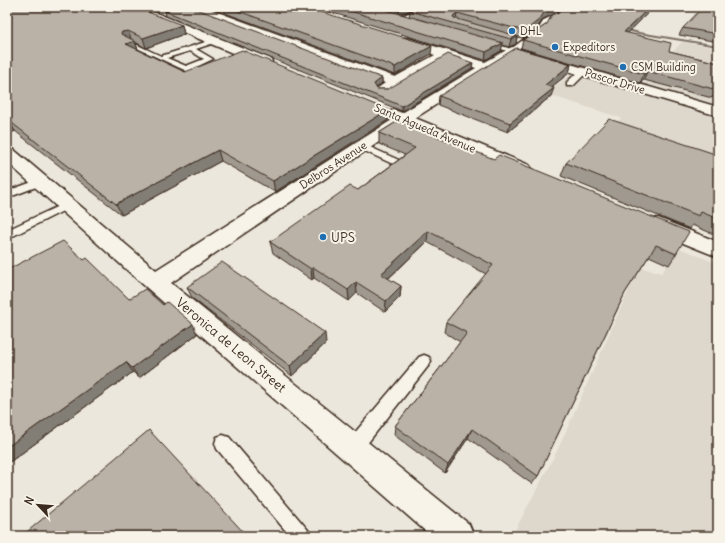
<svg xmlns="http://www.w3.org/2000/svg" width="725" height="543" viewBox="0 0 725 543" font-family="Delius,sans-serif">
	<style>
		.built { fill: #ddd7cc }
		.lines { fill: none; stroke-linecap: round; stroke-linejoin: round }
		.stream { fill: #7c7064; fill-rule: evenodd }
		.lane-casing { stroke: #3b2a1e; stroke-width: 3 }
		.street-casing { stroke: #3b2a1e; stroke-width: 3 }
		.lane { fill: #f7f3e8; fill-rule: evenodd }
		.street { fill: #f7f3e8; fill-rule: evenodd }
		.wall { fill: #a09990; stroke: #3b2a1e }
		.shaded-wall { fill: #827d75; stroke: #3b2a1e }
		.building { fill: #bab2a7; stroke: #3b2a1e }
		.poi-dot { fill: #1f6fb2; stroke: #f7f3e8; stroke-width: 1.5 }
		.labels { text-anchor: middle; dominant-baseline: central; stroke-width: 4; stroke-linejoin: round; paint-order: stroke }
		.far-poi-label { font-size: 11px; fill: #3b2a1e; stroke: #f7f3e8; text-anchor: start }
		.far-street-label { font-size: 11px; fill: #3b2a1e; stroke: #f7f3e8 }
		.poi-label { font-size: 13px; fill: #3b2a1e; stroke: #f7f3e8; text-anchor: start }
		.street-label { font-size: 13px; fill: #3b2a1e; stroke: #f7f3e8 }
	</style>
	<rect width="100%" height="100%" fill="#ece7dc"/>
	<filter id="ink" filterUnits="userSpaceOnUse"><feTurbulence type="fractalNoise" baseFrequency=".025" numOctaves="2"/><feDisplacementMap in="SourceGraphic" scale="8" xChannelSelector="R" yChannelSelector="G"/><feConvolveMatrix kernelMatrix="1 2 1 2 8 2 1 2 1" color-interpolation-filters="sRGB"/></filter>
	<g filter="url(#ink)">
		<path class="built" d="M682,42L718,48V106L643,84Z
			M571,74L718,118V169L609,131L621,118L546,94Z
			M677,247L718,264V536H512L558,449L639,267L662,273Z"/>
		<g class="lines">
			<path class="stream" d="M622,27L639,32L718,45V47L638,34L621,29Z"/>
			<g class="lane-casing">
				<path id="lane" d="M421,7H429L401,20L396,19Z
					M560,12L563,14L562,15L548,22L544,30L514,52H510L484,43L487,41L511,49L539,28L544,20Z
					M215,39L217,40V42L196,49L213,59L192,69L197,72L193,74L126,43L131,42L161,56ZM190,51L204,59L186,66L167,58Z
					M580,70H583L587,72L573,86H567V82Z
					M361,143L401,161L403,163L398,166L395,165L358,148L357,146Z
					M41,179L46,182L44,184L7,198V191Z
					M67,202L72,205L71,207L7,239V230Z
					M424,355L429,357L431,361L429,365L359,454L353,456L347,454L345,448L347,442L419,357Z
					M223,435L229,437L308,530L311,536H290L217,449L215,443L217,437Z"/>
			</g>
			<g class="street-casing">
				<path id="street" d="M127,7H141L271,59L272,62L271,65H261L128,9Z
					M189,7H204L395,77L435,55L400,44L398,41L400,38H408L485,62L512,47L718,107V116L514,55L415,118L529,165L532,169L529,173L523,174L517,173L404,125L171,283L469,524L474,536H431L147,288L7,162V148L13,149L156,270L392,120L386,115L389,112L394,110L402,113L476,68L446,58L387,93L382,94L377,93L375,90L385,83L190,9Z
					M658,218L718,242V257L651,230L648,225L651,220Z"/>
			</g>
			<use href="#lane" class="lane"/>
			<use href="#street" class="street"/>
		</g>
		<path class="wall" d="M7,7L182,25L184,34L146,48L135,42L138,49L185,72L388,110V120L275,192L221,161L122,215L15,131L7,135Z
			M224,7H305L431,54L395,75L225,13Z
			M314,7H417L401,14L409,17L410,11L418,7H654L628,33L669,51L718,63V97L713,96L712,98L644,80L640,83L521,48L523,40L547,24L558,12L543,19L538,27L523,38L517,37L516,44L509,47L502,45L501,51L485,60Z
			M718,7V42L679,35L683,28Z
			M165,11L382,78V83L376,88L377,89H388L472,68L402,111L166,16Z
			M571,64L569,73L551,87V96L508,132L438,105L439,96Z
			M398,121L676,254L669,265L649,256L625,293L538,476L532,484L468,438L445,473L394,435L395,426L460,342L444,332L446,322L486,274L427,242L388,279L401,286L400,297L385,312L357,293L349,301L314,278L312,280L273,253L270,242L358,190L405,155L379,144V133Z
			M718,155V236L692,225L690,229L561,176L566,163Z
			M84,260L129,299L163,305L197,334L139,378L133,372L7,464V270Z
			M187,287L326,343L292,376L192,298Z"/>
		<path class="shaded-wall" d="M382,7H387L386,12L382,15Z
			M402,7H417L399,15V8Z
			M555,7H560L558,12L543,19L538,27L523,38L525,31L545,11Z
			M650,7H654L621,40L624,32Z
			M457,13L456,21L452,23L453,16Z
			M182,25L184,34L146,48L143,38Z
			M128,31L132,41L121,34L122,32Z
			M517,36L516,44L509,47L511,39Z
			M135,41L138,50L126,44Z
			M503,43L501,51L485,60L486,52Z
			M432,46L431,54L395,75V67Z
			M473,63L472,68L402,111V106Z
			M571,64L569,73L543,94L545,85Z
			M647,71L644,80L640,83L644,74Z
			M382,78V83L374,90V84Z
			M554,88L551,96L508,132L510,123Z
			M388,110V120L275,192L273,181Z
			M8,120L15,131L7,135V121Z
			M218,150L221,161L122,215L116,204Z
			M428,231L427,242L380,286L381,274Z
			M313,267L314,278L312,280L311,269Z
			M356,282L357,293L349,301L348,290Z
			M401,286L400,297L385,312L386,301Z
			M193,324L197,334L139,378L132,368Z
			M325,333L326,343L292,376L290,366Z
			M126,362L133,372L7,464V447Z
			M472,429L468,438L445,473L448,465Z"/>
		<path class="building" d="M7,7H135L182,25L143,38L128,31L122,32L121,34L135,41L126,44L185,72L242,50L388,110L273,181L218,150L116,204L8,120L7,121V20L12,16L7,14Z
			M177,7H191L382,78L374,84L377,89H388L448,54L473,63L402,106L165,11Z
			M227,7H305L432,46L395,67Z
			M337,7H382L383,9L503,43L486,52Z
			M418,7H555L545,11L540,19L525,31L457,13L453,16L454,18L517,36L511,39L410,11Z
			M566,7H650L624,32L671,43L669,51L718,63V88L717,90L647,71L644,74L523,40L547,24L551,16Z
			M703,7H718V34L683,28Z
			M516,48L571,64L545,85L554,88L510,123L439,96Z
			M609,119L718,155V219L701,212L699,216L566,163Z
			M398,121L494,159L499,155L689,232L676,254L656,245L625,293L538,476L472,429L448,465L395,426L467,333L446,322L493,265L428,231L381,274L401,286L386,301L356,282L348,290L313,267L311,269L270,242L350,186L358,190L415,148L379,133Z
			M63,241L84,260L87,258L129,299L145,289L163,305L167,302L193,324L132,368L126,362L7,447V270Z
			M222,262L325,333L290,366L187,287Z
			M149,430L247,536H22Z"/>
	</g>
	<g class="poi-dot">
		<circle cx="512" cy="31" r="4"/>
		<circle cx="555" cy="47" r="4"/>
		<circle cx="623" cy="67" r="4"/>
		<circle cx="323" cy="237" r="4"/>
	</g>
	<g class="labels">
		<g class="far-poi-label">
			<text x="520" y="31">DHL</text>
			<text x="563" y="47">Expeditors</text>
			<text x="631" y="67">CSM Building</text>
		</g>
		<g class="far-street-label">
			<text transform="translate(615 81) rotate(17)">Pascor Drive</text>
			<text transform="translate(425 128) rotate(23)">Santa Agueda Avenue</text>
			<text transform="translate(333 165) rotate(-33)">Delbros Avenue</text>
		</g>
		<g class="poi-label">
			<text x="331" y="237">UPS</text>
		</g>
		<g class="street-label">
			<text transform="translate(231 345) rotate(40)">Veronica de Leon Street</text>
		</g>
	</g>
	<rect width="725" height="543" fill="none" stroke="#f7f3e8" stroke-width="24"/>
	<rect x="12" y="12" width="701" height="519" fill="none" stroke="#3b2a1e" stroke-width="1.5" filter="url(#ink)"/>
	<g transform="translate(38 505) rotate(296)" stroke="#f7f3e8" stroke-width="3" paint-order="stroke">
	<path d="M0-3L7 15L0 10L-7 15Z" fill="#3b2a1e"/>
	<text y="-6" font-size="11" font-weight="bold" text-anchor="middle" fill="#3b2a1e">N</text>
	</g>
</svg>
